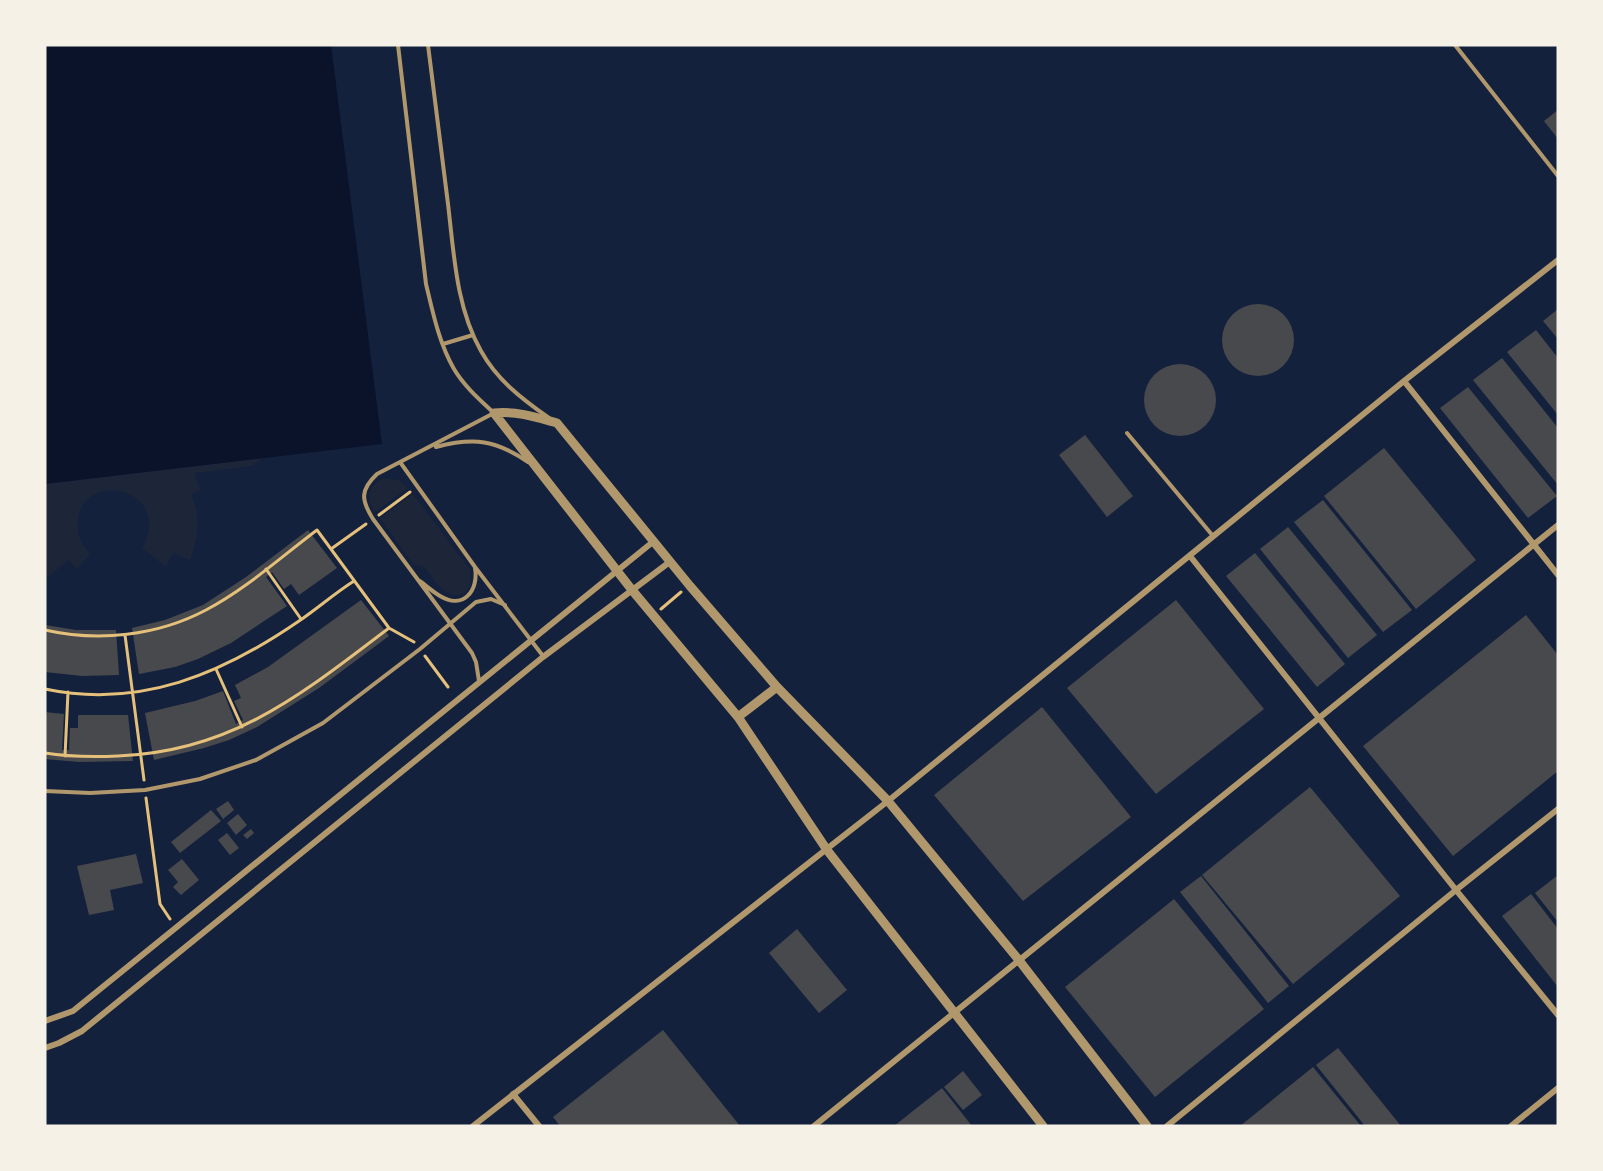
<svg xmlns="http://www.w3.org/2000/svg" width="1603" height="1171" viewBox="0 0 1603 1171" font-family="'Crimson Pro',serif">
	<style>
		.green { fill: #1d2539 }
		.water { fill: #0b132b }
		.building { fill: #48494c }
		.lines { fill: none; stroke-linecap: round; stroke-linejoin: round }
		.path { stroke: #e5c07b; stroke-width: 3 }
		.service { stroke: #b1986c; stroke-width: 4 }
		.minor { stroke: #b1986c; stroke-width: 6 }
		.tertiary { stroke: #b1986c; stroke-width: 9 }
	</style>
	<rect width="100%" height="100%" fill="#14213d"/>
	<path class="green" d="M263,458L252,466L194,473L201,490L191,494C201,516 198,539 190,560L173,553L166,567L142,548C175,490 84,467 78,520C76,534 81,544 90,554L77,569L69,560L45,579V484Z
		M384,478L399,480L408,488L375,512C365,498 369,485 384,478Z
		M413,494L470,570V586L465,593C445,602 435,580 425,567L413,564L380,518Z"/>
	<path class="water" d="M45,45H331L382,444L45,484Z"/>
	<path class="building" d="M1558,110V139L1544,121Z
		M1222 340a36 36 0 1 1 72 0a36 36 0 1 1-72 0Z
		M1558,309V339L1543,321Z
		M1536,330L1558,358V415L1507,352Z
		M1502,358L1558,428V485L1473,380Z
		M1144 400a36 36 0 1 1 72 0a36 36 0 1 1-72 0Z
		M1468,387L1557,496L1528,518L1440,408Z
		M1085,435L1133,496L1107,517L1059,455Z
		M1384,448L1476,560L1416,609L1324,496Z
		M1323,500L1412,610L1383,632L1294,522Z
		M1288,527L1377,635L1348,658L1260,549Z
		M308,530L337,568L299,595L291,584L284,589L272,572L266,577L287,606L231,643L198,659L175,667L139,674L132,628L165,620L203,605L246,577Z
		M1255,553L1345,664L1317,687L1226,576Z
		M361,600L389,636L319,688L257,727L229,740L204,748L154,760L145,713L195,701L223,691L236,724L243,720L234,701L241,698L235,685L268,667Z
		M1176,600L1264,709L1156,794L1067,688Z
		M1526,615L1558,655V771L1453,856L1363,746Z
		M45,625L76,630H116L119,675L82,676L45,672Z
		M1042,707L1131,817L1023,901L934,795Z
		M45,712L64,714L62,750H69L70,728H78V715H128L133,761L79,762L45,759Z
		M1310,787L1400,896L1293,984L1202,875Z
		M228,801L234,810L223,819L216,809Z
		M211,810L221,821L180,853L171,842Z
		M238,814L247,825L236,835L227,823Z
		M251,829L254,833L247,839L243,835Z
		M227,833L239,848L230,855L218,840Z
		M136,854L143,883L110,890L114,910L89,915L77,866Z
		M182,859L199,880L181,895L173,887L178,882L168,870Z
		M1558,875V922L1535,893Z
		M1201,876L1289,986L1268,1003L1180,892Z
		M1531,894L1558,929V987L1502,916Z
		M1174,899L1264,1009L1155,1097L1065,987Z
		M797,929L847,990L819,1013L769,953Z
		M663,1030L740,1126H560L553,1117Z
		M1338,1048L1401,1126H1365L1316,1065Z
		M1313,1067L1361,1126H1240Z
		M963,1071L982,1095L963,1110L944,1087Z
		M942,1088L972,1126H894Z"/>
	<g class="lines">
		<path class="path" d="M379,515L410,492
			M331,549L366,524
			M266,569L301,619
			M661,609L681,592
			M45,630C98,642 157,636 206,610C246,589 281,557 317,530L389,628L414,642
			M125,635L144,780
			M425,656L448,687
			M216,669L242,727
			M45,689C140,709 222,674 299,621C318,608 335,593 354,581
			M45,753C69,757 94,757 118,756C232,752 302,694 389,628
			M65,756L68,692
			M146,798L160,904L170,919"/>
		<path class="service" d="M398,45L426,284C433,313 439,343 454,369C464,386 480,400 494,413L377,474C360,490 361,500 373,519L472,653L476,662L479,681
			M428,45C435,98 441,151 448,204C454,254 456,307 481,351C497,380 522,399 549,418
			M1455,45L1558,176
			M443,344L473,335
			M1127,433L1213,536
			M436,447C474,437 496,440 528,462
			M400,462L475,567L543,656
			M420,581C426,586 433,592 440,596C463,610 479,591 475,568
			M45,791L90,793L145,790L200,779L256,760L323,723L420,649L476,602L491,599L505,605"/>
		<path class="minor" d="M1404,381L1558,575
			M1190,556L1456,890L1558,1015
			M45,1021L73,1011L654,541
			M45,1048L59,1043L82,1031L543,657L671,561
			M513,1094L539,1126
			M473,1126L888,801L1404,381L1558,260
			M814,1126L1558,525
			M1167,1126L1456,890L1558,809
			M1511,1126L1558,1088"/>
		<path class="tertiary" d="M494,413C517,411 535,417 557,423L690,586L777,687L888,801L1018,959L1147,1126
			M494,413L632,590L738,717L827,850L1043,1126
			M738,717L777,687"/>
	</g>
	<rect width="1603" height="1171" fill="none" stroke="#f6f1e7" stroke-width="93"/>
</svg>
